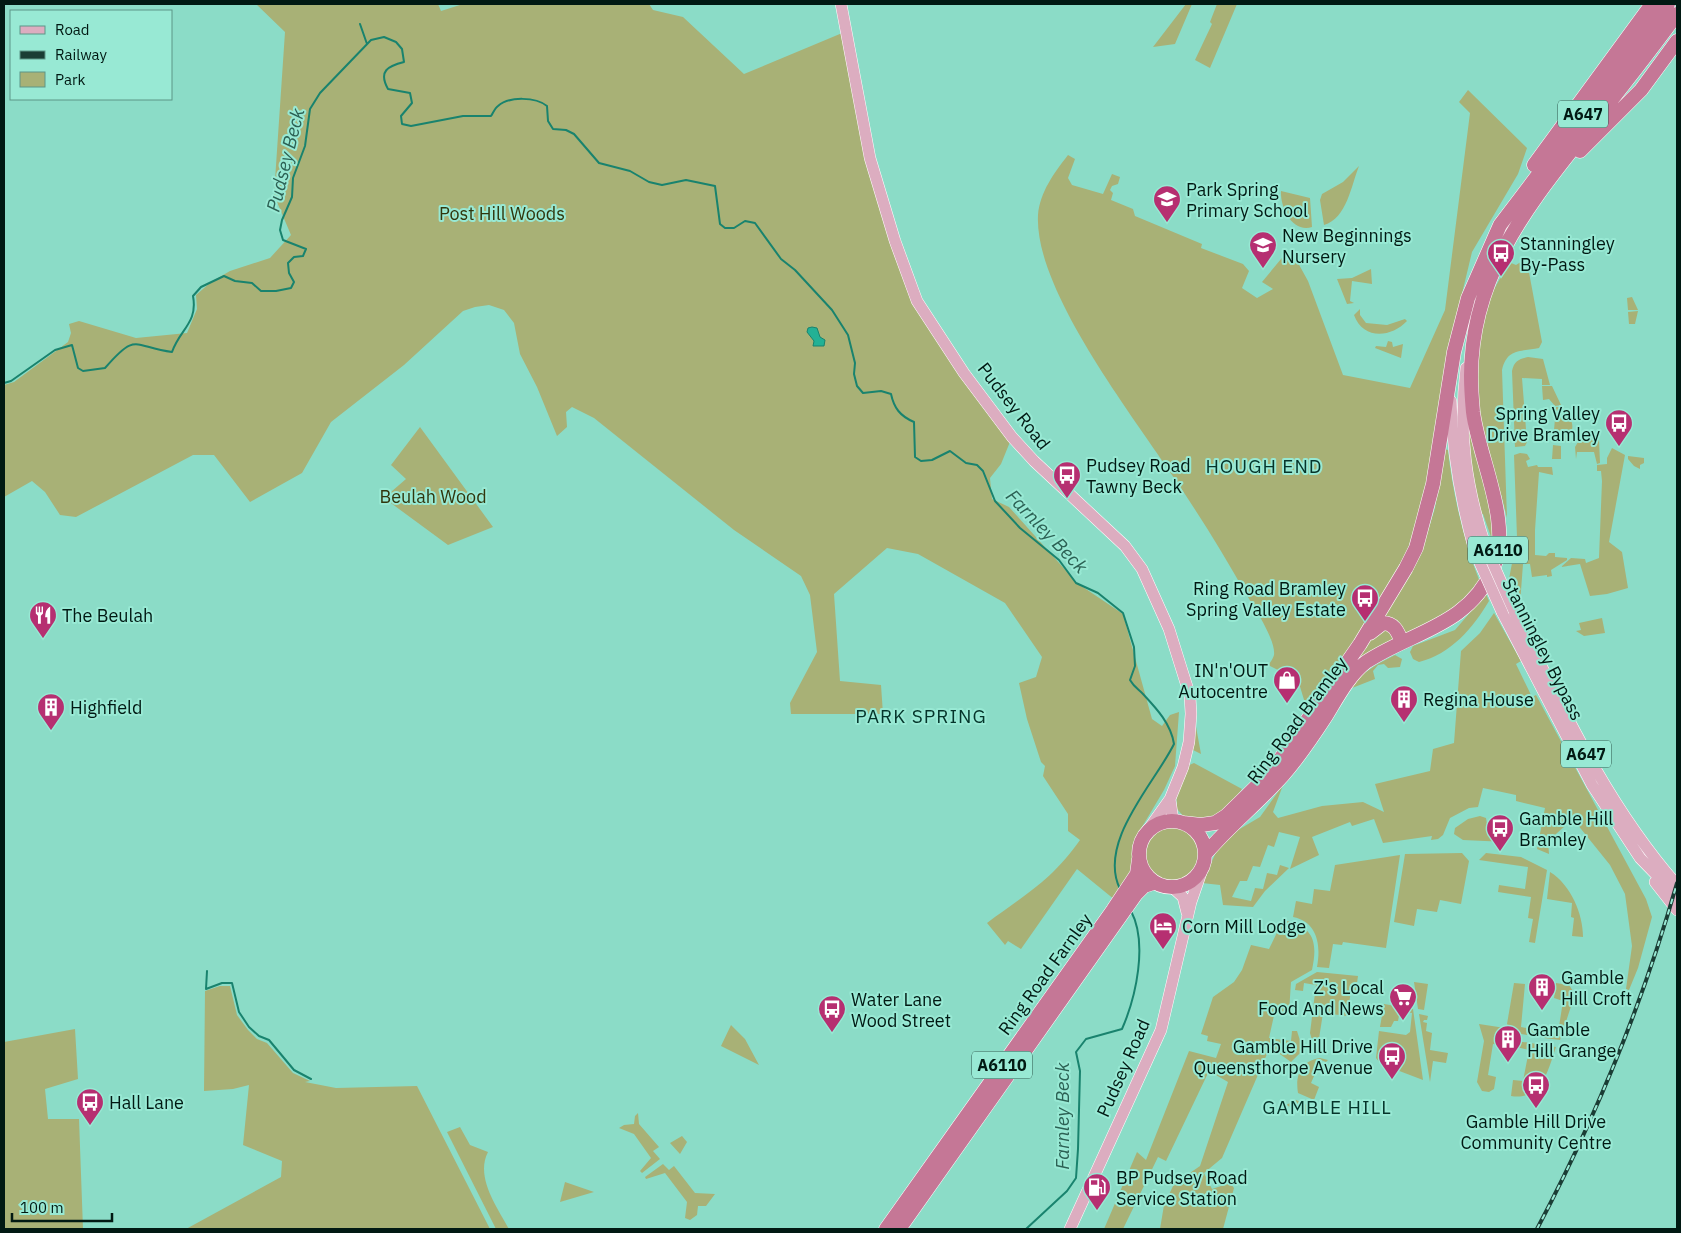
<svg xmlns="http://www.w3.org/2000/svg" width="1681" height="1233" viewBox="0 0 1681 1233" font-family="'IBM Plex Sans',sans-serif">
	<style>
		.green { fill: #a8b176 }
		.water { fill: #23b195; stroke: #19836e }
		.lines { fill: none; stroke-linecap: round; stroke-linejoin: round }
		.stream { stroke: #19836e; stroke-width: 2 }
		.major-casing { stroke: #fff; stroke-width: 12 }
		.highway-casing { stroke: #fff; stroke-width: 15 }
		.major { stroke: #dcadc0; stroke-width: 11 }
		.highway { stroke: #c57796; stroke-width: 14 }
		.rail-casing { stroke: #1b3d35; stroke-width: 4 }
		.rail { stroke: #98e9d4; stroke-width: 2; stroke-dasharray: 5.5; stroke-linecap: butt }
		.major-bridge-casing { stroke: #fff; stroke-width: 12; stroke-linecap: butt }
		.major-bridge { stroke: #dcadc0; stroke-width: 11 }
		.labels { text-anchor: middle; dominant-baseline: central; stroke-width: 4; stroke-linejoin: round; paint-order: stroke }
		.shield { fill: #98e9d4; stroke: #2e574d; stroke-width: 1 }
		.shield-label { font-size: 16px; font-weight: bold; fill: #011913 }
		.poi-label { font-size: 18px; fill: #011913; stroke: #98e9d4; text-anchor: start }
		.park-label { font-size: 18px; fill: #31360d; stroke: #98e9d4 }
		.street-label { font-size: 18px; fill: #011913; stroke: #98e9d4 }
		.water-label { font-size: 19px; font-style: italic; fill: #2c6154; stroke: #98e9d4 }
		.neighbourhood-label { font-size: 19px; letter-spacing: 1px; fill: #05342a; stroke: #98e9d4 }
	</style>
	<rect width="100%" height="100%" fill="#8bdcc7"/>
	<path class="green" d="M256,4H438L441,11L463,4H649L653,10L683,17L744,74L847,31L870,159L917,301L1012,437L1001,464L990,478L992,499L1009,507L1077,583L1123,614L1152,719L1162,726L1170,715L1179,712L1175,766L1164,790L1136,837L1133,851V870L1115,900L1077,869L1021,949L1008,941L1005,945L987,923C1026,894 1052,880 1080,840L1068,831V814L1043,776L1045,766L1041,762L1027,719L1019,683L1036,677L1042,657L1005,603L918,554L887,548L834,594L840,681L881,685L883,714H791L790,703L817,652L810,595L801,576L734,530L594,418L572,407L566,412L567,427L557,436L537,387L520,354L514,323L504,310L489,305L475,307L463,311L404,365L331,422L302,473L250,502L214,455H193L76,517L60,515L45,492L32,481L4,497V385L14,382L68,342L71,333L69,324L79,321L136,338L187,333L197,309L196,295L211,282L230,271L270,258L291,235L274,195L285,32Z
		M1186,4H1192L1175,44L1153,47Z
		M1217,4H1237L1210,68L1195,60L1212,24L1210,22Z
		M1468,90L1527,148L1518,174L1472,252L1448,352L1421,515L1407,551L1385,594L1366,619L1355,642L1308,713L1298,680L1268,665C1270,663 1273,659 1274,655C1276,640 1254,607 1246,594C1223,553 1198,513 1172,475C1131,413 1034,289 1038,215C1040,192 1054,173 1068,155L1075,159L1068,178L1072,185L1103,194L1112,174L1120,177L1118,184L1112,186L1110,190L1113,193L1111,200L1133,209L1135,216L1202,244L1201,248L1243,264L1249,271L1242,288L1257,298L1273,289L1262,282L1286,253L1297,261L1308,281L1343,375L1410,388L1445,310L1470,113L1459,102Z
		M1359,166C1351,186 1347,218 1324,225L1320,200L1322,194L1343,182Z
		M1281,191L1310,198L1312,227C1292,233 1280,207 1281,191Z
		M1524,260L1528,267L1542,342L1539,348C1521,352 1507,348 1502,370L1507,518L1501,494L1498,495C1481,435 1464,356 1491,296C1495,286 1502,276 1507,266L1511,263L1516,265Z
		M1371,269L1372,284L1352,281L1350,301L1354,303L1347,304L1337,279L1352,278Z
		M1632,297L1638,310H1628L1627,298Z
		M1360,309V315L1366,323L1387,325L1405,319L1407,321C1391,338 1363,340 1354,315Z
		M1638,311L1635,324H1629L1628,312Z
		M1388,341L1392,342L1393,347L1403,344L1401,358L1375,348L1376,346L1386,347Z
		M1528,357L1543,359L1550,385H1542V379L1522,378L1527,442L1525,446L1515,447L1512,371C1514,361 1519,359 1528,357Z
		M1542,386H1552L1561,405L1555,406L1549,399L1543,400Z
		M1467,405L1493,510L1495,548L1483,514H1479L1470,471Z
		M1556,407H1562C1574,424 1575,423 1568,442L1564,441L1554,430Z
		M420,427L493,527L448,545L384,498L406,479L391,465Z
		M1589,435L1599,440L1600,463L1597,464L1594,452H1577L1576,459L1575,447L1581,437Z
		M1553,445L1561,446V459H1552Z
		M1612,448L1625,455L1609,542L1622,552L1628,588L1607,594L1590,596L1580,564L1561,567L1571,558L1585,559L1586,563L1599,558L1602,481L1601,471H1597V465L1607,464V458Z
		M1444,449L1448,450C1453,496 1464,542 1481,585L1466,603L1404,638L1378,622L1427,534L1435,508Z
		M1520,453L1527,454L1530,459L1526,461L1528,467L1537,465L1538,467H1552L1553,475L1539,472L1535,530V555L1546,556L1549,553H1555V557L1567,558V560L1551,570L1552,576L1547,577V575L1532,577L1530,564H1523L1520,604L1509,579L1517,537L1514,455Z
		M1628,456L1644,458V463L1640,465V469L1634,466L1628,459Z
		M1486,594L1489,601C1473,628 1451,654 1419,662L1413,659L1410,652L1413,646L1455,630Z
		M1494,613L1521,661L1516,664L1532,697L1536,695L1646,899L1652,917L1638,968L1629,990L1626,989L1632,946L1625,894L1610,865L1573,819L1548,841L1549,854L1537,849L1545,808L1516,801V795L1483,788L1478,807L1469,808L1450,818L1443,835L1438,839L1431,840L1432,836L1383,843L1374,819L1352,826L1350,822L1312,837L1319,855L1290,869L1300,837L1279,832L1274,847L1268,845L1260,867L1253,866L1247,881H1240L1232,897L1251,901L1255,888L1263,889L1267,873L1277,875L1280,865L1289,868L1265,891L1253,907L1223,905L1220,885L1202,883L1218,848L1238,830L1260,817L1283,785L1273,812L1278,818L1322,806L1363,802L1384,812L1375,784L1430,771L1433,749L1454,743L1461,651L1480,633Z
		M1602,618L1605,633L1584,636L1576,631L1581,630L1579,623Z
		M1387,628L1397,640L1387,646L1257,792L1376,630Z
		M1395,655L1402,659L1400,667L1388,668L1384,664L1378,665L1373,671L1375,679L1347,690C1361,673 1375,665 1395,655Z
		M1194,716L1201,754L1193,750Z
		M1194,763L1242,789L1227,810L1207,821L1185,818L1177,809L1176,793L1187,766Z
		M1480,816L1486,818L1487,824L1503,826L1504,822L1511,823L1507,842L1463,840L1454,834L1455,828L1468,819Z
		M1145 853a28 28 0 1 1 56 0a28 28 0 1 1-56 0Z
		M1462,853L1469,861L1461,904L1440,900L1437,912L1417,909L1414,926L1394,922L1405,854Z
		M1486,853L1521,857L1547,870L1535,943L1529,942L1533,919L1528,918L1531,897L1498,892L1499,885L1525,889L1528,867L1479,860Z
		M1400,855L1386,948L1343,942L1342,945L1333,944L1329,968L1317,967C1321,946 1318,922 1293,917L1296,901L1312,904L1314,889L1330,891L1335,865Z
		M1550,872C1571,885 1583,914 1583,937L1572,936L1574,918L1571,917L1572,903L1547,899Z
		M1283,920C1314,926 1318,942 1312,970L1291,982L1289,1012L1275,1011L1269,1038L1291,1041L1292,1031H1297L1303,1050L1291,1062L1270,1047L1222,1158L1204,1173L1212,1189L1230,1183L1234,1188L1223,1229H1160L1164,1205L1174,1184L1200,1166L1228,1082L1209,1071L1166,1161L1158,1157L1123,1229H1104L1137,1152L1146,1160L1189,1051L1216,1058L1221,1044L1207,1041L1208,1036L1201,1034L1213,997L1234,982L1242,970L1251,945L1269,949Z
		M1317,972L1358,976L1356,990L1351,991L1347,1016L1323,1013L1318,1045L1312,1040L1310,1033L1316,985L1304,983L1303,991L1295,990L1296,984Z
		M1414,982L1428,984L1424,1010L1418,1009Z
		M1514,983L1525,984L1521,1027L1536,1030L1535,1036L1514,1033L1507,1024Z
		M1556,983L1569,985L1575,994L1560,1040L1544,1038L1545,1031L1558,1033L1563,1001L1554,998Z
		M220,986H230L237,1015L248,1030L257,1039L267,1043L293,1073L310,1081L305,1082L336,1088L417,1086L490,1229H186L281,1177L282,1161L243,1145L249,1085L233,1089L204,1091L205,991Z
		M1384,1004L1413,1009L1423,1080L1381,1064L1376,1058L1379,1031L1406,1035L1410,1032L1412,1013L1400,1011L1398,1021H1394L1391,1027H1380Z
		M1419,1014L1428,1016L1427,1020H1424L1423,1022L1427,1023L1426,1031L1432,1033L1430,1050L1448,1053L1446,1063L1433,1061L1430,1082Z
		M1479,1024L1505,1028L1509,1033L1507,1046L1493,1044L1488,1075L1496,1077L1494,1089L1489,1092L1482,1091L1477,1082L1484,1041Z
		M731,1025L745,1039L759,1065L721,1046Z
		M75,1029L78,1079L45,1089L48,1119H79L83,1229H4V1042Z
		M1517,1041L1556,1047C1548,1070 1542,1101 1511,1096L1513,1080L1523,1081L1529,1050L1516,1047Z
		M1320,1058L1328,1060L1326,1062L1321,1060L1311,1083L1319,1087L1314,1100L1298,1093C1295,1075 1301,1061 1320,1058Z
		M1296,1100L1311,1107L1307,1115L1286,1105Z
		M638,1113L639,1124L659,1147L653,1151L660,1159L642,1173L640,1171L651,1158L634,1134L619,1128L624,1125L634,1124L635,1116Z
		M460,1127L470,1145L488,1152C475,1177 497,1207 509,1229H496L447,1132Z
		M682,1136L687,1142L680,1154L670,1143Z
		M663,1164L669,1170L674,1166L695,1193L715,1194L706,1206H698L697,1215L690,1220L685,1218L687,1202L665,1173L646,1179L645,1177Z
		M565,1182L594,1192L560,1202Z"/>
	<path class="water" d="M812,327L817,328L820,337L825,340L824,346H813L814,341L807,332L808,328Z"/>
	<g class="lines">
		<path class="stream" d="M360,24L367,44
			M4,383L11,381L55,350L72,345L78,368L83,371L105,368C137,331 133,347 172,352C180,329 198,323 193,296L201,287L224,276L235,281L252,283L261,291H276L291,288L294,282L289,273L288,263L294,257L303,256L306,249L283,240L280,230L282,220L292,197L293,178L305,146L310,109L320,93L371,40L384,37L396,42L402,49L404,62C388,66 378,71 388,89L410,93L412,103L401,116L402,124L411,126L463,116H491C493,113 495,108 498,106C509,96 536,97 547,106L548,121L553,129L566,130L574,134L599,163L630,171L649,182L662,185L686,180L715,186L720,224L725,228H734L745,221L755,223L781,259L795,270L832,310L848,335L855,363L854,374L857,386L863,393L881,391L891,394C894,408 900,416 914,422L915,457L921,461L932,460L950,451L966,463L977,465L983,471L995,501L1020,528L1059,560L1076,583L1098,593L1123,613L1134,647L1135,666L1130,680C1134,687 1138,689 1143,694C1157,709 1171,724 1174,744C1155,783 1097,842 1120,889
			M207,971L206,989L222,983H232L239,1012L249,1027L259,1036L269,1040L294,1070L311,1079
			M1026,1229L1067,1191L1076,1178L1078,1149L1080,1071L1076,1052L1086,1039L1122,1029C1136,997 1148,943 1131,911"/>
		<g class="major-casing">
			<path id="major" d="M841,4L870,158L895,241L917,301L964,373L1012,437L1034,461L1125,546L1142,569L1169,629L1190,696L1191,714L1189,742L1183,767L1170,799L1148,830
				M1466,368C1458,433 1466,487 1486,548
				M1451,401C1452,454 1461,502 1475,552
				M1514,611C1562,707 1606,804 1677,885
				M1502,612L1592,785L1640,858L1677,896
				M1170,799L1173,820
				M1655,882L1677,910
				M1172,887L1183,897L1187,913
				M1070,1229L1161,1030L1191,902L1201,873"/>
		</g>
		<g class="highway-casing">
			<path id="highway" d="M1580,151L1641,90L1677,41
				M1534,165L1652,4
				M1370,633L1383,623C1395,623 1398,633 1402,642
				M1139 854a33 33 0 1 1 66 0a33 33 0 1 1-66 0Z
				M1183,823L1201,825L1215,823L1226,816L1272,771L1360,644L1406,568L1416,548L1433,484L1454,352L1468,298L1500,225L1668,4
				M1207,852C1230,825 1259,802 1283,775C1299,757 1313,736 1326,716C1337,698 1349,675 1366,662C1413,631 1468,626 1493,569C1513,523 1479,460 1473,412C1472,401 1471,388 1471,376C1471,281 1522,212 1579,141C1612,99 1646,57 1677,14
				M886,1229L1113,910L1137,874L1139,859
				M899,1229L1136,894L1144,886L1153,883"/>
		</g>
		<use href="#major" class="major"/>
		<use href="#highway" class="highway"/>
		<g class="rail-casing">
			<path id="rail" d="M1537,1229C1595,1119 1643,1003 1677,883"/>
		</g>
		<use href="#rail" class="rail"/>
		<g class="major-bridge-casing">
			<path id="major-bridge" d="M1486,548L1514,611
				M1475,552L1502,612"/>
		</g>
		<use href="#major-bridge" class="major-bridge"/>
	</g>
	<defs>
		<g id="school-pin" transform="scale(1.4375)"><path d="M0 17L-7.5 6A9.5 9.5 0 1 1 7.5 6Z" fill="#b62f71" stroke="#98e9d4"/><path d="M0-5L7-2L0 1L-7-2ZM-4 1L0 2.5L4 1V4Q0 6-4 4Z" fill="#fff"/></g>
		<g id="bus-pin" transform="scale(1.4375)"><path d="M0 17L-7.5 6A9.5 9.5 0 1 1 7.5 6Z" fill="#b62f71" stroke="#98e9d4"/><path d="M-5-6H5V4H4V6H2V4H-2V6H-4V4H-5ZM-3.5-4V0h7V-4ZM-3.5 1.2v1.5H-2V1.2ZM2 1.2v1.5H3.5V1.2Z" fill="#fff"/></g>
		<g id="restaurant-pin" transform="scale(1.4375)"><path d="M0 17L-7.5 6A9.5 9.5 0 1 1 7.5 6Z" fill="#b62f71" stroke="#98e9d4"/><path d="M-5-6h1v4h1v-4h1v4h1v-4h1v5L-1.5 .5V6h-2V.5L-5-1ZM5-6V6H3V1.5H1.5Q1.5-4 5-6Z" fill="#fff"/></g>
		<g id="shop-pin" transform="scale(1.4375)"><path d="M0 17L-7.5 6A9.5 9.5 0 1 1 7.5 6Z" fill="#b62f71" stroke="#98e9d4"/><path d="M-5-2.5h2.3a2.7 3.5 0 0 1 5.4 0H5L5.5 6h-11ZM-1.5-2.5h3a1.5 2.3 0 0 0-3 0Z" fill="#fff"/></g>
		<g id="building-pin" transform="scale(1.4375)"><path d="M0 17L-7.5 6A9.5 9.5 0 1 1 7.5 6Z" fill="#b62f71" stroke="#98e9d4"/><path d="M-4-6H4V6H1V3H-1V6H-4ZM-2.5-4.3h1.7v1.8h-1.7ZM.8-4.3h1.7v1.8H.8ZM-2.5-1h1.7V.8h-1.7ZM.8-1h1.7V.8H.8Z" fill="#fff"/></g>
		<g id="hotel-pin" transform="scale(1.4375)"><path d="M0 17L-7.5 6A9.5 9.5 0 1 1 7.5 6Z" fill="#b62f71" stroke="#98e9d4"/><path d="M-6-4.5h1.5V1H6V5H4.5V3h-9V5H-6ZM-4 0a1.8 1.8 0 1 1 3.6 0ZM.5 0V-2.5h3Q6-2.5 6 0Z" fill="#fff"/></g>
		<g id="supermarket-pin" transform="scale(1.4375)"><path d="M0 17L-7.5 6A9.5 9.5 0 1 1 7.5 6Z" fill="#b62f71" stroke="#98e9d4"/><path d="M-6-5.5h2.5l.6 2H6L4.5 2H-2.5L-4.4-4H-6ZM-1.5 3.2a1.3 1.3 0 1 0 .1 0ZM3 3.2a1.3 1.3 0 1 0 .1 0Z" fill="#fff"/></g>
		<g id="fuel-pin" transform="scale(1.4375)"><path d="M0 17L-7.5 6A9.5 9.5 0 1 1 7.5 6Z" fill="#b62f71" stroke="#98e9d4"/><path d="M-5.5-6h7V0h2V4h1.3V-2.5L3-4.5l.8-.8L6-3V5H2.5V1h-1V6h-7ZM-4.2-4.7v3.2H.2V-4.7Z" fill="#fff"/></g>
	</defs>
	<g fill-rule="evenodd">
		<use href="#school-pin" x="1167" y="199"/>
		<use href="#school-pin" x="1263" y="245"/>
		<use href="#bus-pin" x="1501" y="253"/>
		<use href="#bus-pin" x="1619" y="423"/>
		<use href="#bus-pin" x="1067" y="475"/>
		<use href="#bus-pin" x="1365" y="598"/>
		<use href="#restaurant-pin" x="43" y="615"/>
		<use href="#shop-pin" x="1287" y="680"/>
		<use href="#building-pin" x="1404" y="699"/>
		<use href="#building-pin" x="51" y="707"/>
		<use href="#bus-pin" x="1500" y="828"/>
		<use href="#hotel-pin" x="1163" y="926"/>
		<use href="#building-pin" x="1542" y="987"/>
		<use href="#supermarket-pin" x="1403" y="997"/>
		<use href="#bus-pin" x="832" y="1009"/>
		<use href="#building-pin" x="1508" y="1039"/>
		<use href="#bus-pin" x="1392" y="1056"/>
		<use href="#bus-pin" x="1536" y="1085"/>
		<use href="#bus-pin" x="90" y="1102"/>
		<use href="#fuel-pin" x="1097" y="1187"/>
	</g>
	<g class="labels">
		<g class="shield">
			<rect x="1558" y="100.5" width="50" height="27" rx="4"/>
			<rect x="1468" y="536.5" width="60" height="27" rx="4"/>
			<rect x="1561" y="740.5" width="50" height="27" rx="4"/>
			<rect x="972" y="1051.5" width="60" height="27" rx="4"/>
		</g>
		<g class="shield-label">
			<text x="1583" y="114">A647</text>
			<text x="1498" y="550">A6110</text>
			<text x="1586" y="754">A647</text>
			<text x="1002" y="1065">A6110</text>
		</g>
		<g class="poi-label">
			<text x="1186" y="189">Park Spring<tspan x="1186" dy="21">Primary School</tspan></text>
			<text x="1282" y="235">New Beginnings<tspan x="1282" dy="21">Nursery</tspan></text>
			<text x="1520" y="243">Stanningley<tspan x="1520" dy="21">By-Pass</tspan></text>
			<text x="1600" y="413" text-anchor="end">Spring Valley<tspan x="1600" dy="21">Drive Bramley</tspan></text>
			<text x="1086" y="465">Pudsey Road<tspan x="1086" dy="21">Tawny Beck</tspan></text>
			<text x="1346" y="588" text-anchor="end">Ring Road Bramley<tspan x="1346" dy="21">Spring Valley Estate</tspan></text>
			<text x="62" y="615">The Beulah</text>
			<text x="1268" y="670" text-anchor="end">IN'n'OUT<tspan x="1268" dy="21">Autocentre</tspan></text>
			<text x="1423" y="699">Regina House</text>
			<text x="70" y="707">Highfield</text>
			<text x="1519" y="818">Gamble Hill<tspan x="1519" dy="21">Bramley</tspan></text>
			<text x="1182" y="926">Corn Mill Lodge</text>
			<text x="1561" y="977">Gamble<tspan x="1561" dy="21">Hill Croft</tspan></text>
			<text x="1384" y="987" text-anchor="end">Z's Local<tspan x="1384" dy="21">Food And News</tspan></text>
			<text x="851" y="999">Water Lane<tspan x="851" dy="21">Wood Street</tspan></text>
			<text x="1527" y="1029">Gamble<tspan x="1527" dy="21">Hill Grange</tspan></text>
			<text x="1373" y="1046" text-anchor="end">Gamble Hill Drive<tspan x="1373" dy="21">Queensthorpe Avenue</tspan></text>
			<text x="109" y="1102">Hall Lane</text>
			<text x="1536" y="1121" text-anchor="middle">Gamble Hill Drive<tspan x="1536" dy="21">Community Centre</tspan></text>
			<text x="1116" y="1177">BP Pudsey Road<tspan x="1116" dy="21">Service Station</tspan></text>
		</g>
		<g class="park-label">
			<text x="502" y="213">Post Hill Woods</text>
			<text x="433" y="496">Beulah Wood</text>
		</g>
		<g class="street-label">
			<text transform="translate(1014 406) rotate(52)">Pudsey Road</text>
			<text transform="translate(1543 649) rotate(63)">Stanningley Bypass</text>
			<text transform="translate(1297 720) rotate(-53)">Ring Road Bramley</text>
			<text transform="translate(1045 974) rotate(-54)">Ring Road Farnley</text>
			<text transform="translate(1123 1068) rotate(-66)">Pudsey Road</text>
		</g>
		<g class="water-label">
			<text transform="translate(285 160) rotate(-76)">Pudsey Beck</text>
			<text transform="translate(1047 531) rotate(46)">Farnley Beck</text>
			<text transform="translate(1062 1116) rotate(-90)">Farnley Beck</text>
		</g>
		<g class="neighbourhood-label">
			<text x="1264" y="466">HOUGH END</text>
			<text x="921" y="716">PARK SPRING</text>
			<text x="1327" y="1107">GAMBLE HILL</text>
		</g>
	</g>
	<rect width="1681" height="1233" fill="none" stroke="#011913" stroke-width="10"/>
	<rect x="10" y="10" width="162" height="90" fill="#98e9d4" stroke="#5c9687"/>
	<rect x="20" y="26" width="25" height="8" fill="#dcadc0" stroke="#5c9687"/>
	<text x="55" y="35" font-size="15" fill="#011913">Road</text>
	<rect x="20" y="51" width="25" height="8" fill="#1b3d35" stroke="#5c9687"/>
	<text x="55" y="60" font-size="15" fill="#011913">Railway</text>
	<rect x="20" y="72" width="25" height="15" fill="#a8b176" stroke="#5c9687"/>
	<text x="55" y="85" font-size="15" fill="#011913">Park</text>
	<path d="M12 1213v8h100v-8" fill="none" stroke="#011913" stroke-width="2.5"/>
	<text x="20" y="1213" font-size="15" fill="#011913" stroke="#98e9d4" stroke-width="4" paint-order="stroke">100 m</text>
</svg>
